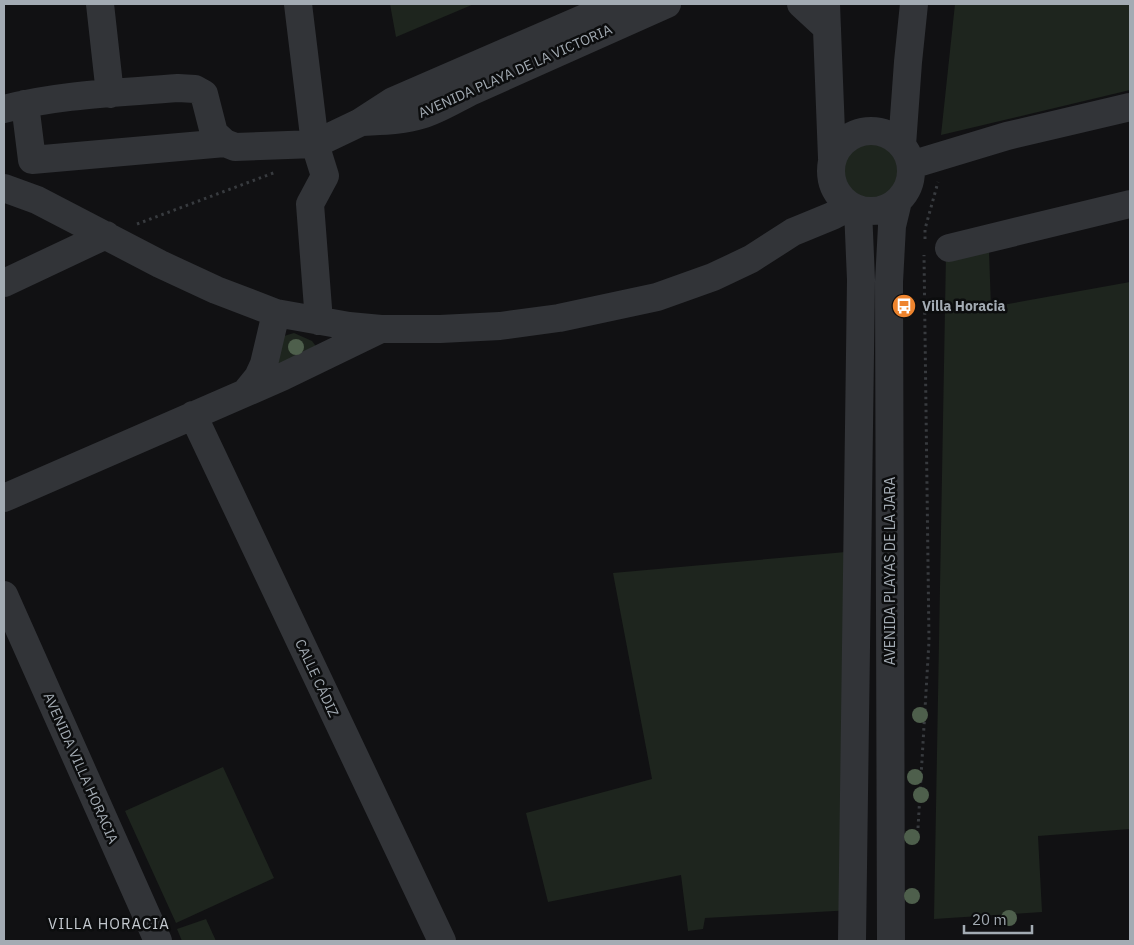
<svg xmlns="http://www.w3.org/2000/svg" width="1134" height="945" viewBox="0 0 1134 945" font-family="'IBM Plex Sans',sans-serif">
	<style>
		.green { fill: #1e251e }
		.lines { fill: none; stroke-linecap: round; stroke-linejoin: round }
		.path { stroke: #383b3f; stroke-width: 3; stroke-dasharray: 2.5 4; stroke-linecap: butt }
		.minor { stroke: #323438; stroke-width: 28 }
		.tree { fill: #4e5f4c }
		.labels { text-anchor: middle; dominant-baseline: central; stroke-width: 5; stroke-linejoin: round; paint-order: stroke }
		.street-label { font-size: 14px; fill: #a3abb3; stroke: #0c0d0e }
		.poi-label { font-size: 14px; font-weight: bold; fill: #a3abb3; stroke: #0c0d0e; text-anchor: start }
		.neighbourhood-label { font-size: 15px; letter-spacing: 1px; fill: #c4c9cf; stroke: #0c0d0e }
	</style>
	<rect width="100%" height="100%" fill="#111113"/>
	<path class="green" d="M390,4H474L396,37Z
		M955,4H1130V90L941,135Z
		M841 173a29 29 0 1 1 58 0a29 29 0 1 1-58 0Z
		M989,252L991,307L1130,282V829L1038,836L1042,912L934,919L946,254Z
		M294,333L312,341L318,349L270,371L284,336Z
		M857,551L853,910L705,918L703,929L688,931L681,875L548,902L526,813L652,779L613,573Z
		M223,767L274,878L176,923L125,811Z
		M206,919L216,941H182L177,929Z"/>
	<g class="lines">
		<path class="path" d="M137,224L276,172
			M925,239V229L938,182
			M918,828L929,641L924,255"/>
		<path class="minor" d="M100,4L110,94
			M298,4L315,144L325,176L310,204L319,321
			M801,4L827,28
			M826,4L832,158
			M4,109C60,94 120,93 178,88L195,89L204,94L214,133L225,143L32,160L25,104
			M363,122C382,121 402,121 421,115C438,110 454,100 470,92L667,4
			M831 171a40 40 0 1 1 80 0a40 40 0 1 1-80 0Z
			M225,143L235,147L315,144L359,123L393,101L617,4
			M902,145L908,62L914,4
			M911,165L1007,136L1130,107
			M4,188L37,200L160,264L216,290L276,313L349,326L381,329H440L500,326L559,318L657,297L713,277L751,259L793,232L832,216L851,206
			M949,248L1130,204
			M4,283L106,235
			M245,393L258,377L264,364L276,313
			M193,415L442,941
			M4,498L282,377L379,330
			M4,595L158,941
			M852,941L861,280L858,209
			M891,941L889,282L892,226L898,201"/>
	</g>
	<g class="tree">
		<circle cx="296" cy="347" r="8"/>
		<circle cx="920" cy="715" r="8"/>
		<circle cx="915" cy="777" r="8"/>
		<circle cx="921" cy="795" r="8"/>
		<circle cx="912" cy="837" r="8"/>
		<circle cx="912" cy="896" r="8"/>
		<circle cx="1009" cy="918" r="8"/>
	</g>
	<defs>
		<g id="bus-disc" transform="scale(1.25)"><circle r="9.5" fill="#ee842e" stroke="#0c0d0e"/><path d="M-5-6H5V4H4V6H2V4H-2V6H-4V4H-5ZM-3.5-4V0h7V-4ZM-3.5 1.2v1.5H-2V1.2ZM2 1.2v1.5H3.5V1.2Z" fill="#fff"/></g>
	</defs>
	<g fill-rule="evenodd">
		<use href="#bus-disc" x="904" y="306"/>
	</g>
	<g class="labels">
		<g class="street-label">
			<text transform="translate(515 71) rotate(-24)">AVENIDA PLAYA DE LA VICTORIA</text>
			<text transform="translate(890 571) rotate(-90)">AVENIDA PLAYAS DE LA JARA</text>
			<text transform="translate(317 678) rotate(65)">CALLE CÁDIZ</text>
			<text transform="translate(81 768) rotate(66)">AVENIDA VILLA HORACIA</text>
		</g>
		<g class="poi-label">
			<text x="922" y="306">Villa Horacia</text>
		</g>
		<g class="neighbourhood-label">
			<text x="109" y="923">VILLA HORACIA</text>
		</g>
	</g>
	<rect width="1134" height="945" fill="none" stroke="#a3abb3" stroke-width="10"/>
	<path d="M964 925v8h68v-8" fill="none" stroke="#a3abb3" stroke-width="2.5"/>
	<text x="972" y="925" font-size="15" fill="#a3abb3" stroke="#0c0d0e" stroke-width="4" paint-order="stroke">20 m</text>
</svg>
